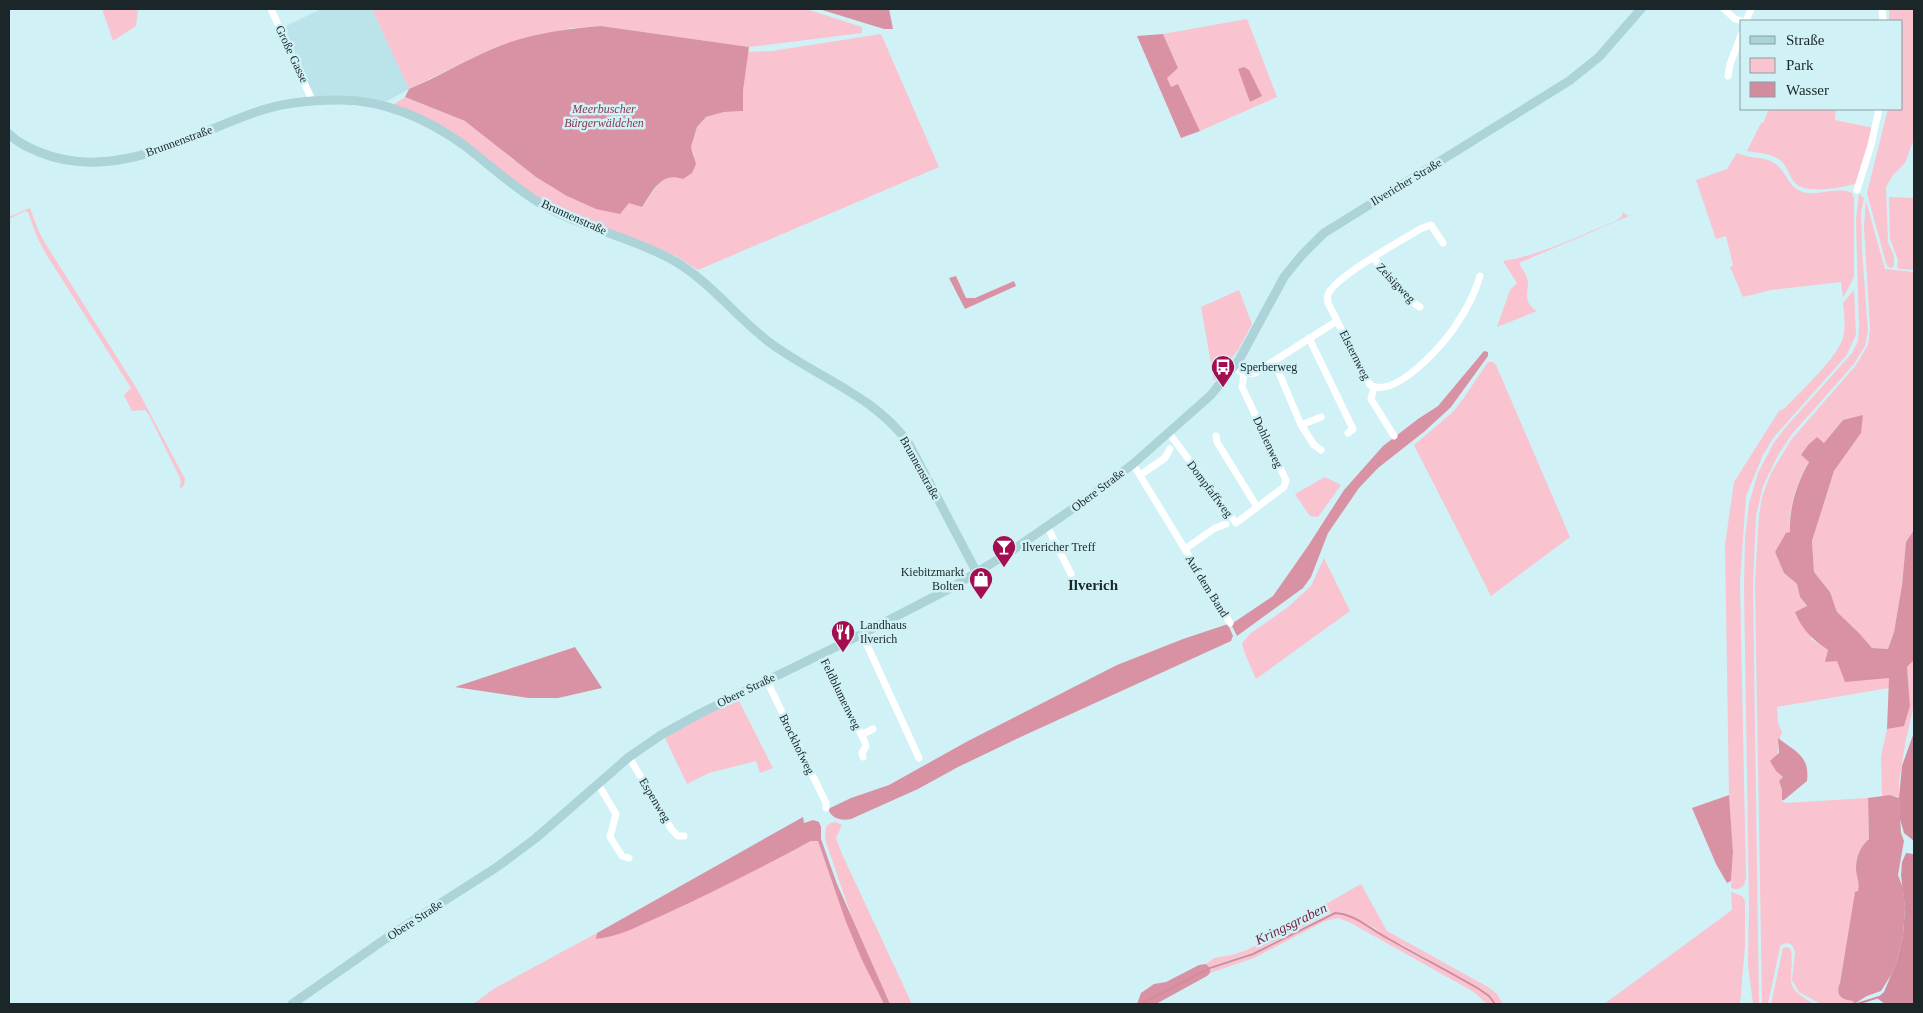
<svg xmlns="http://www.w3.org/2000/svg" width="1923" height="1013" viewBox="0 0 1923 1013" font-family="'Times New Roman',serif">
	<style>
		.built { fill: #bae4e9 }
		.green { fill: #f9c3d0 }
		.forest { fill: #d992a4 }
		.water { fill: #d28c9e }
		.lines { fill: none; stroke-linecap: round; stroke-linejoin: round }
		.stream { stroke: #d28c9e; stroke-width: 2 }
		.street { stroke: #fff; stroke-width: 7 }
		.secondary { stroke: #abd3d8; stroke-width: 9 }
		.labels { text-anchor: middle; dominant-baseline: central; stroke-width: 5; stroke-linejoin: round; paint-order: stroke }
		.street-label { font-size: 12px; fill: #1a2628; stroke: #d0f2f6 }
		.park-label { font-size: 12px; font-style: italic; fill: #8b3651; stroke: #d0f2f6 }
		.poi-label { font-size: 12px; fill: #1a2628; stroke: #d0f2f6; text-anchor: start }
		.water-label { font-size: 14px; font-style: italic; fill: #782542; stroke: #d0f2f6 }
		.quarter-label { font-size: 15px; font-weight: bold; fill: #1a2628; stroke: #d0f2f6 }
	</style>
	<rect width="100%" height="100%" fill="#d0f2f6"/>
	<path class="built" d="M321,9H372L409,89L385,102L314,96L282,28Z"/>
	<path class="green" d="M102,9H138L136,26L113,41Z
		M372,9H806L862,27V33L749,47L601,26L572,28L518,40L493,48L409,89Z
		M1889,9H1914V139L1905,163L1893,175L1886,187L1888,242L1894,256V266L1891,268L1887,266L1886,263L1867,193L1888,109H1902V21H1889Z
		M1247,19L1277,97L1200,131L1178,84L1171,87L1166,77L1178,68L1163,34Z
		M881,34L939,167L698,270L676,256L550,205L515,184L488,160L393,105L405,97L465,121L490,139L513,160L642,207L659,183L665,179L675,176L695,156L691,147L697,127L706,117L724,112L743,111V91L748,52L772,51Z
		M1769,109H1836L1835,120L1874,128L1857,183C1844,188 1807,194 1796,184C1789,177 1788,167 1781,161C1773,153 1757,153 1747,151L1761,123H1763Z
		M1737,153C1749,159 1763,156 1774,163C1787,171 1787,187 1803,192C1818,197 1838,185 1852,193L1854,199V277L1843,298L1841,282L1771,290L1743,297L1730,267L1733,265L1726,236L1716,239L1696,180L1727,169Z
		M1859,194L1864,198L1861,213L1862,250L1868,331L1865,346L1854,364L1792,434L1778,455L1763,486L1756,516L1753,586L1759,1004H1753L1748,965L1749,906L1744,586L1745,539L1749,504L1758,473L1773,444L1785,428L1852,353L1858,341L1859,328L1856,220Z
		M1889,197L1914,198V270L1899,269L1897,267L1898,260L1890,239Z
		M1866,201L1885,269L1914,272V530L1906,543L1902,585L1894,632L1888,649L1872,648L1859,633L1837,612L1830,592L1814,572L1812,541L1834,471L1861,433L1843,420L1824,443L1817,437L1808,445L1801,455L1809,461C1797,483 1788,507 1790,532L1775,552L1784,573L1797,584L1800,597L1807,607L1811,639L1828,650L1837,661L1889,678V688L1777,707L1778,722L1782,733C1778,739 1777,761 1776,771L1783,777L1779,782L1782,790V800L1785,803L1868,798L1869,839C1861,846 1856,856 1856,868C1857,877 1860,879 1858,891L1855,893L1840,983C1835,995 1841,1000 1853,1001L1854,1004H1821L1799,992L1792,980L1795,952L1792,945L1787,943L1781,945L1780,947L1768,1004H1762L1755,582L1759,515L1762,497L1771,473L1791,440L1856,365L1868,345L1870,328L1864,227Z
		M30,208L38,230L45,243L137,389L185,479L184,485L181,488L179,487L181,483L180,478L149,415L145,410L132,411L124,395L131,388L46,254L37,237L28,212L25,211L9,219V217Z
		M1623,212L1628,216L1636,213L1519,263C1521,268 1526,273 1527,278C1531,289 1520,301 1537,311L1497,327L1510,290L1517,283L1503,261C1542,255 1580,235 1616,221L1622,216Z
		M1239,290L1252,324L1238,350L1214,381L1201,307Z
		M1854,290L1856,335L1846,356L1774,437L1763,455L1746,496L1740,582L1746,878L1744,885C1740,889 1737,890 1731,888L1733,852L1729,795L1725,545L1734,482L1779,411L1785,408C1800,392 1837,358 1843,338C1846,326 1844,314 1843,303Z
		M1488,362H1493L1496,365L1570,537L1491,596L1414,445L1453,412L1463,399Z
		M1325,477L1341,485L1318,517L1310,516L1295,494Z
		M1324,558L1350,611L1256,679L1245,654L1242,643L1251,633L1288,607L1311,586Z
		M1914,660L1913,709L1906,739L1899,782V798L1896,796L1882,797L1881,756L1887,729L1904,725L1910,706L1907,667Z
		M738,699L773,768L760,773L756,761L709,773L687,784L665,738L694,721Z
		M835,822L842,825L836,838L842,854L912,1004H890L855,927L825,839L826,827L830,823Z
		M812,841H818C838,897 858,951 884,1004H473L495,988L597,933V939Z
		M1361,884L1387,931L1488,987L1497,994L1503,1004H1496L1490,996L1481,989L1403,945L1386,938L1375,928L1347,914L1338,912L1330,913L1254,952L1209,967L1206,964L1214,958L1232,955L1247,950L1268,939L1273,934Z
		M1731,892L1742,896L1745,901V946L1740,1004H1604L1732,910Z
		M1333,914C1355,910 1378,937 1397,944L1480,990L1489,997L1494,1004H1487L1474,992L1349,922L1338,918L1325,921L1254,958L1210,973V969L1245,958Z
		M1787,947L1791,950C1795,981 1780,985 1814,1004H1771L1782,952L1783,948Z"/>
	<path class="forest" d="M819,9H889L893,29H884Z
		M601,26L749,47L743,91V111L724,112L706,117L697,127L691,147L696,164L692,173L683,179C661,171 653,191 642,207L629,203L620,214L596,209L567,196L536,177L465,121L405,97L409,89C438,77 464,61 492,49C527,34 564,29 601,26Z
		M1163,34L1178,68L1167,78L1171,87L1178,84L1200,131L1181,138L1137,36Z
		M1244,67L1249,70L1262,96L1250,102L1238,69Z
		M956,276L966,298H975L1014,281L1016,286L965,309L949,278Z
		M1484,351L1488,352V356L1451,407L1425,431L1378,468L1359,488L1328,533L1311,577L1303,588L1237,636L1232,626L1233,623L1273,596L1308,546L1344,490L1383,446L1418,419L1438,406Z
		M1863,415L1861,433L1834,471L1812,541L1814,572L1830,592L1837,612L1859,633L1872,648L1888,649L1894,632L1902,585L1906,542L1914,530V660L1907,667L1910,706L1904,726L1887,729L1889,678L1845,682L1837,661L1825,662L1828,650C1813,640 1802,630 1795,612L1807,606L1800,597L1797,584L1784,573L1775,552L1786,533L1790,532C1789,507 1797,483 1809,462L1801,455L1808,445L1817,437L1824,443L1843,420Z
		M1228,624L1233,636L1231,641L1025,735L958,767L918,789L851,819C841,821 832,819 828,809L851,798L889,785L968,741L1117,665L1183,639Z
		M575,647L602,688L558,698H529L455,687Z
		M1778,738C1796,752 1810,756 1807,781L1784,800H1782V790L1779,781L1783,777L1776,771L1770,761L1779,753Z
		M1729,795L1733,852L1731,881L1727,883L1716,864L1692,808Z
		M1890,795L1899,798L1901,833L1904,841L1898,875L1903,888L1905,908L1903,935L1897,961L1891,975L1881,991L1867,996L1854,1004L1853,1001C1841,1000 1835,995 1840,983L1855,892L1858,891C1860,880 1856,877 1856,868C1856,856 1861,846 1869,839L1868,798Z
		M803,817L804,823L813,820L819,822L821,827V839L837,884L890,1004H884L862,960L846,922L818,841H811C762,867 712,893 661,916C640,925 619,937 596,939L597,933Z
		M1206,964L1210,968V973L1207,976L1156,1004H1137L1141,993L1154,984L1166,982L1199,965Z"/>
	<path class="water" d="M1914,695V841L1904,833L1900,819L1899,798L1902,766L1913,735Z
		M1906,853L1914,854V1004H1885L1877,998L1884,992L1897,961L1903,935L1905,908L1901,875L1902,862Z"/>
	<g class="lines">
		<path class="stream" d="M1141,1004L1210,968L1253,954L1335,913C1355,914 1370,929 1387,938C1417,955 1448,971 1479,989L1489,996L1495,1004
			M1857,1004L1879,997"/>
		<path class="street" d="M271,9L312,100
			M1724,9L1735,19L1742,21
			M1882,9L1883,21
			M1746,21L1751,9
			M1728,76L1730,64L1742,33
			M1857,190L1871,145L1879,109
			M1443,243L1431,225L1420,229C1403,240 1332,278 1328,295C1327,297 1328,300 1328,303L1370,385C1395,399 1441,347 1454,328C1465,312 1475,294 1480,276
			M1373,258L1412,302L1420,307
			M1309,338L1353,429L1348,433
			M1274,361L1301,425L1321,417
			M1234,367C1241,373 1246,375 1255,373L1337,321
			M1374,387L1371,399L1394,436
			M1301,425L1314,445L1321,450
			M1169,433L1236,523L1284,487L1286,480L1242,387L1244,373
			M1216,436L1217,442L1257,507
			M1133,464L1230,623
			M1140,475L1165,458L1170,449
			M1047,526L1071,574
			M1185,549L1215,528L1226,524
			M862,634L919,758
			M821,654L864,740L866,746L862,753L863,757
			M767,681L826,803V808
			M861,735L873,729
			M629,757L672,830L678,836H684
			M598,784L616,814L610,837L622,856L629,858"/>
		<path class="secondary" d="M9,134C18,143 28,147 39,152C114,183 187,136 256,112C282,103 309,100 337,100C383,99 428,119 465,146C491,166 514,188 543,205C583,228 630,237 671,259C709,280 735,316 769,342C814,376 876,396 909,444L977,573
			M292,1004L391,935L497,867L536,838L629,757L661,735L699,714L858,636L949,589L1007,554L1084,501L1133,464L1211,395L1239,360L1284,277L1302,255L1324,233L1569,81L1599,57L1641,9"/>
	</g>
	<defs>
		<g id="bus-pin" transform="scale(1.25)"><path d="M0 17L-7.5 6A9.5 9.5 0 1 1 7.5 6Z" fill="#a30e50" stroke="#d0f2f6"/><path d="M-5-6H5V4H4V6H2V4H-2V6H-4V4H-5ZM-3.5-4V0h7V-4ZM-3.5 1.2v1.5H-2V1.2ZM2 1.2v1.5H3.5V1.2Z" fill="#fff"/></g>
		<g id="bar-pin" transform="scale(1.25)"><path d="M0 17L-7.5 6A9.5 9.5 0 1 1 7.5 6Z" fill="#a30e50" stroke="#d0f2f6"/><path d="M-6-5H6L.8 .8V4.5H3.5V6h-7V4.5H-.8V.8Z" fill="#fff"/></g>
		<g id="shop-pin" transform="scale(1.25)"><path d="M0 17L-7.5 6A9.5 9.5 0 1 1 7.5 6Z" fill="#a30e50" stroke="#d0f2f6"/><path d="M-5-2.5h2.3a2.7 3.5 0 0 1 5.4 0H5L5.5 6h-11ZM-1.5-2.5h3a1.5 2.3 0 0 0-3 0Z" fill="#fff"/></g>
		<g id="restaurant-pin" transform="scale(1.25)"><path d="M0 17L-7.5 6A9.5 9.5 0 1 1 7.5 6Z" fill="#a30e50" stroke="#d0f2f6"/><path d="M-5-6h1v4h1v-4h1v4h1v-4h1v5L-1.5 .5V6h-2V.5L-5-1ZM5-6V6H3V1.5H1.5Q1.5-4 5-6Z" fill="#fff"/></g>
	</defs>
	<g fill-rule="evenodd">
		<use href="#bus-pin" x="1223" y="367"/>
		<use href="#bar-pin" x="1004" y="547"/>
		<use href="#shop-pin" x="981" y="579"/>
		<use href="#restaurant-pin" x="843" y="632"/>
	</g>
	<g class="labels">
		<g class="street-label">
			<text transform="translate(292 54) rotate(65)">Große Gasse</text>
			<text transform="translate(179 141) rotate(-20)">Brunnenstraße</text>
			<text transform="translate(1406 182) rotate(-31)">Ilvericher Straße</text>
			<text transform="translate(574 217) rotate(24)">Brunnenstraße</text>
			<text transform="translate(1396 283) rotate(46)">Zeisigweg</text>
			<text transform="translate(1355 355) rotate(63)">Elsternweg</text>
			<text transform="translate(1268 442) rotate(65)">Dohlenweg</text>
			<text transform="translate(920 468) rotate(61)">Brunnenstraße</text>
			<text transform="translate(1210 489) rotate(53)">Dompfaffweg</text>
			<text transform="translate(1098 490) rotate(-37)">Obere Straße</text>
			<text transform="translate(1207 586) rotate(58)">Auf dem Band</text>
			<text transform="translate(746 690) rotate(-26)">Obere Straße</text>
			<text transform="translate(841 694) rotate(64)">Feldblumenweg</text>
			<text transform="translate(797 744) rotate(64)">Brockhofweg</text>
			<text transform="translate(655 800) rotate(59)">Espenweg</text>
			<text transform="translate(415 920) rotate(-33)">Obere Straße</text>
		</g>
		<g class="park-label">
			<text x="604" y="109">Meerbuscher<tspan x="604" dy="14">Bürgerwäldchen</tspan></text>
		</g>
		<g class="poi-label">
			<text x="1240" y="367">Sperberweg</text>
			<text x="1022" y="547">Ilvericher Treff</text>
			<text x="964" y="572" text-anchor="end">Kiebitzmarkt<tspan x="964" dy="14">Bolten</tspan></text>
			<text x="860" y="625">Landhaus<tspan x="860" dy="14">Ilverich</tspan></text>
		</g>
		<g class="water-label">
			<text transform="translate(1291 924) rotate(-26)">Kringsgraben</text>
		</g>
		<g class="quarter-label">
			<text x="1093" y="585">Ilverich</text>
		</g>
	</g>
	<rect width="1923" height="1013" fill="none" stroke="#1a2628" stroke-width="20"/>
	<rect x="1740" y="20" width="162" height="90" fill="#d0f2f6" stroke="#87a0a4"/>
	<rect x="1750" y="36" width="25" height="8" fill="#abd3d8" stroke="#87a0a4"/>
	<text x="1786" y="45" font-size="15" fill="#1a2628">Straße</text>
	<rect x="1750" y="58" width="25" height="15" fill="#f9c3d0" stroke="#87a0a4"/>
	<text x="1786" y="70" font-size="15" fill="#1a2628">Park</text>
	<rect x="1750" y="82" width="25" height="15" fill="#d28c9e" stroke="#87a0a4"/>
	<text x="1786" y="95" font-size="15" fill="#1a2628">Wasser</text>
</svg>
